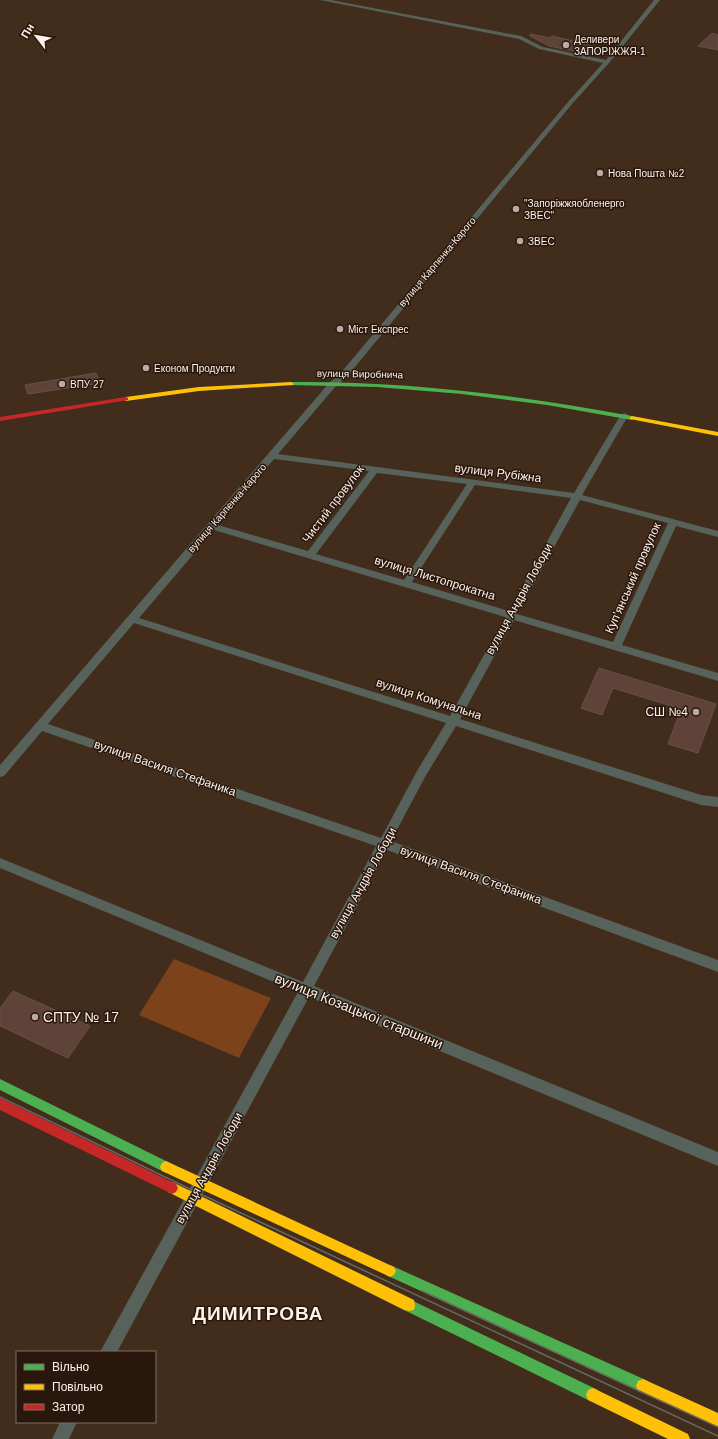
<svg xmlns="http://www.w3.org/2000/svg" width="718" height="1439" viewBox="0 0 718 1439" font-family="Helvetica,sans-serif">
	<style>
		.green { fill: #7c4219 }
		.building { fill: #5f4238; stroke: #655148 }
		.lines { fill: none; stroke-linecap: round; stroke-linejoin: round }
		.street { fill: #57625b; fill-rule: evenodd }
		.fast { fill: #4caf50; fill-rule: evenodd }
		.slow { fill: #ffc107; fill-rule: evenodd }
		.jam { fill: #c62828; fill-rule: evenodd }
		.tram { stroke: #666962; stroke-width: 1.5 }
		.poi-dot { fill: #bbaca3; stroke: #29170c; stroke-width: 1.5 }
		.labels { text-anchor: middle; dominant-baseline: central; stroke-width: 3; stroke-linejoin: round; paint-order: stroke }
		.far-poi-label { font-size: 10px; fill: #fcf1eb; stroke: #29170c; text-anchor: start }
		.far-street-label { font-size: 10px; fill: #fcf1eb; stroke: #29170c }
		.street-label { font-size: 12px; fill: #fcf1eb; stroke: #29170c }
		.poi-label { font-size: 12px; fill: #fcf1eb; stroke: #29170c; text-anchor: end }
		.near-street-label { font-size: 14px; fill: #fcf1eb; stroke: #29170c }
		.near-poi-label { font-size: 14px; fill: #fcf1eb; stroke: #29170c; text-anchor: start }
		.near-district-label { font-size: 19px; font-weight: bold; letter-spacing: 1px; fill: #fcf1eb; stroke: #29170c }
	</style>
	<rect width="100%" height="100%" fill="#422c1c"/>
	<path class="green" d="M174,959L271,998L239,1058L139,1015Z"/>
	<path class="building" d="M712,33L718,35V50L698,46Z
		M530,34L551,38L552,36L597,47L588,54L549,46L530,36Z
		M96,373L100,383L28,394L25,385Z
		M599,668L716,704L698,753L668,744L681,709L613,688L602,715L581,708Z
		M13,991L90,1026L68,1058L0,1026V1008Z"/>
	<g class="lines">
		<path class="street" d="M320,0H331L521,36L543,47L606,60L654,0H660L609,63L572,104L345,379L336,386L278,454L574,493L620,416L624,413L627,414L628,416L582,495L718,531V537L676,526L622,645L718,673V681L514,620L460,719L701,795L718,797V807L701,805L456,726L425,777L391,841L718,960V972L387,850L314,986L718,1152V1166L309,997L117,1352H100L298,992L0,868V858L303,982L376,846L42,731L4,776L0,777V765L330,382L339,375L568,102L603,63L539,49L519,39ZM274,459L369,471L308,551L218,525ZM377,473L467,484L404,580L316,554ZM475,485L571,498L509,611L412,582ZM580,500L668,523L613,642L517,614ZM214,530L505,617L450,716L139,618ZM134,623L446,723L417,771L381,838L48,724Z
			M60,1422H77L69,1439H52Z"/>
		<path class="fast" d="M291,382C407,381 518,395 632,416L635,418L632,420L547,405L462,394L377,387L289,385L288,384Z
			M0,1079L170,1163L172,1167L170,1171L166,1173L0,1090Z
			M390,1265L648,1381L650,1386L648,1391L643,1393L638,1391L386,1275L384,1271L386,1267Z
			M409,1299L598,1390L600,1395L598,1400L593,1402L588,1400L404,1310L403,1305L404,1300Z"/>
		<path class="slow" d="M291,382L294,384L293,385L199,391L126,401L123,399L126,397L199,387Z
			M632,416L718,432V436L630,419V417Z
			M166,1161L394,1267L396,1271L394,1275L390,1277L386,1275L162,1171L160,1167L162,1163Z
			M172,1182L414,1300L415,1305L414,1310L409,1311L404,1310L168,1192L166,1188L168,1184Z
			M643,1379L718,1413V1427L638,1391L636,1386L638,1381Z
			M593,1388L688,1434L690,1439H668L588,1400L586,1395L588,1390Z"/>
		<path class="jam" d="M126,397L128,398V400L0,421V417Z
			M0,1098L176,1184L178,1188L176,1192L172,1194L168,1192L0,1110Z"/>
		<path class="tram" d="M0,1097L196,1192L718,1436
			M422,1291L718,1427"/>
	</g>
	<g class="poi-dot">
		<circle cx="566" cy="45" r="4"/>
		<circle cx="600" cy="173" r="4"/>
		<circle cx="516" cy="209" r="4"/>
		<circle cx="520" cy="241" r="4"/>
		<circle cx="340" cy="329" r="4"/>
		<circle cx="146" cy="368" r="4"/>
		<circle cx="62" cy="384" r="4"/>
		<circle cx="696" cy="712" r="4"/>
		<circle cx="35" cy="1017" r="4"/>
	</g>
	<g class="labels">
		<g class="far-poi-label">
			<text x="574" y="39">Деливери<tspan x="574" dy="12">ЗАПОРІЖЖЯ-1</tspan></text>
			<text x="608" y="173">Нова Пошта №2</text>
			<text x="524" y="203">"Запоріжжяобленерго<tspan x="524" dy="12">ЗВЕС"</tspan></text>
			<text x="528" y="241">ЗВЕС</text>
			<text x="348" y="329">Мiст Експрес</text>
			<text x="154" y="368">Економ Продукти</text>
			<text x="70" y="384">ВПУ 27</text>
		</g>
		<g class="far-street-label">
			<text transform="translate(437 262) rotate(-50)">вулиця Карпенка-Карого</text>
			<text transform="translate(360 374) rotate(1)">вулиця Виробнича</text>
			<text transform="translate(227 508) rotate(-49)">вулиця Карпенка-Карого</text>
		</g>
		<g class="street-label">
			<text transform="translate(498 473) rotate(7)">вулиця Рубіжна</text>
			<text transform="translate(333 504) rotate(-53)">Чистий провулок</text>
			<text transform="translate(435 578) rotate(17)">вулиця Листопрокатна</text>
			<text transform="translate(633 578) rotate(-66)">Куп’янський провулок</text>
			<text transform="translate(519 599) rotate(-61)">вулиця Андрія Лободи</text>
			<text transform="translate(429 699) rotate(18)">вулиця Комунальна</text>
			<text transform="translate(165 768) rotate(19)">вулиця Василя Стефаника</text>
			<text transform="translate(471 875) rotate(20)">вулиця Василя Стефаника</text>
			<text transform="translate(363 883) rotate(-61)">вулиця Андрія Лободи</text>
			<text transform="translate(209 1168) rotate(-61)">вулиця Андрія Лободи</text>
		</g>
		<g class="poi-label">
			<text x="688" y="712">СШ №4</text>
		</g>
		<g class="near-street-label">
			<text transform="translate(359 1011) rotate(22)">вулиця Козацької старшини</text>
		</g>
		<g class="near-poi-label">
			<text x="43" y="1017">СПТУ № 17</text>
		</g>
		<g class="near-district-label">
			<text x="258" y="1313">ДИМИТРОВА</text>
		</g>
	</g>
	<rect x="16" y="1351" width="140" height="72" fill="#29170c" stroke="#7d6e65"/>
	<rect x="24" y="1364" width="20" height="6" fill="#4caf50" stroke="#7d6e65"/>
	<text x="52" y="1371" font-size="12" fill="#fcf1eb">Вільно</text>
	<rect x="24" y="1384" width="20" height="6" fill="#ffc107" stroke="#7d6e65"/>
	<text x="52" y="1391" font-size="12" fill="#fcf1eb">Повільно</text>
	<rect x="24" y="1404" width="20" height="6" fill="#c62828" stroke="#7d6e65"/>
	<text x="52" y="1411" font-size="12" fill="#fcf1eb">Затор</text>
	<g transform="translate(36 36) rotate(301)" stroke="#29170c" stroke-width="3" paint-order="stroke">
	<path d="M0-3L7 15L0 10L-7 15Z" fill="#fcf1eb"/>
	<text y="-6" font-size="11" font-weight="bold" text-anchor="middle" fill="#fcf1eb">Пн</text>
	</g>
</svg>
